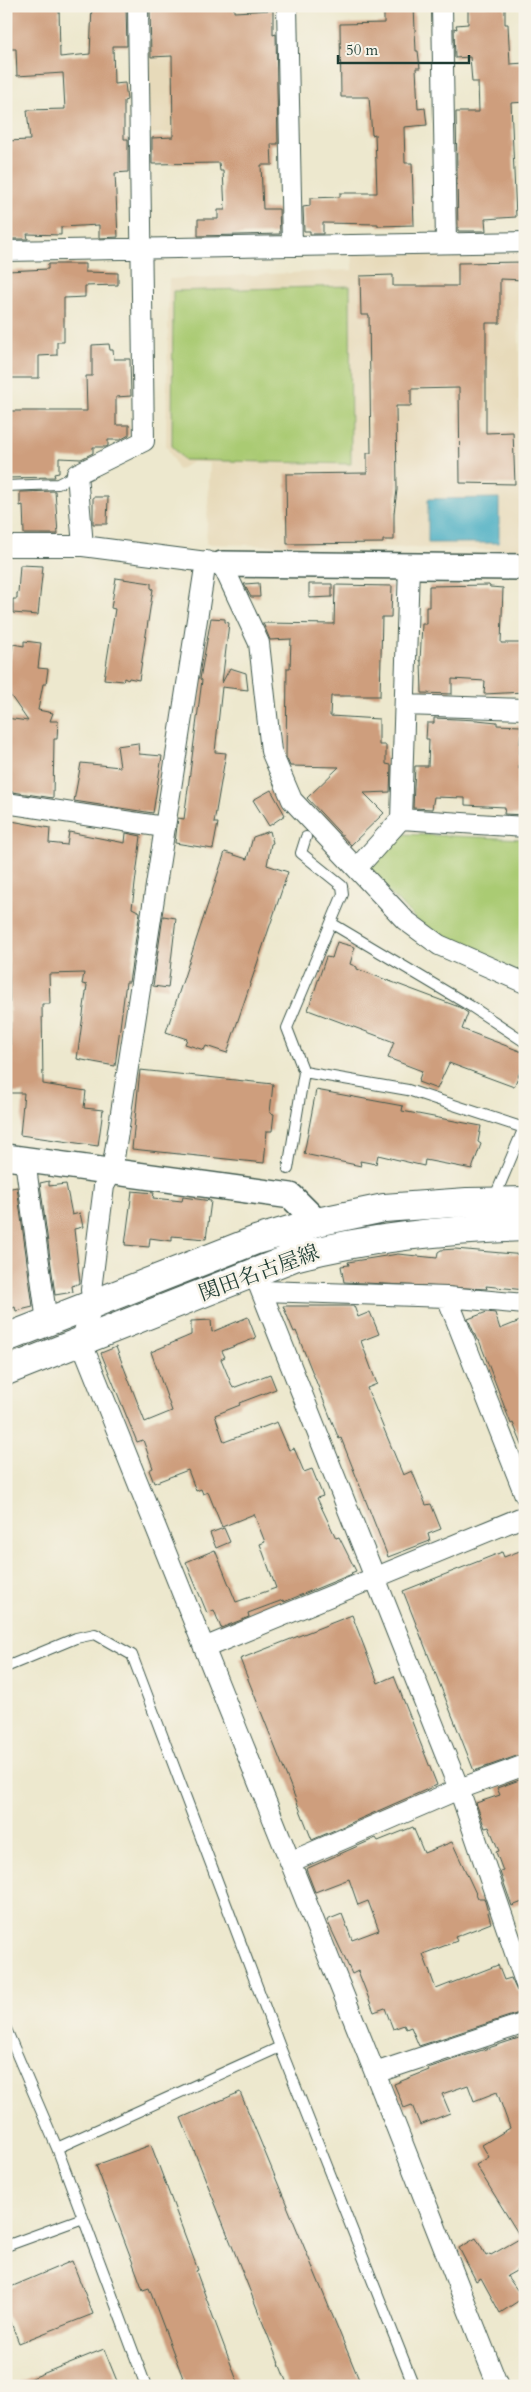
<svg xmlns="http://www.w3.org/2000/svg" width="531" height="2392" viewBox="0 0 531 2392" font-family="Cardo,'Noto Serif JP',serif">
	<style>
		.built { fill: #e7daba }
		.green { fill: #aacb73; stroke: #648454 }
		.water { fill: #41aac1; stroke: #30747a }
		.building { fill: #ce9e7d }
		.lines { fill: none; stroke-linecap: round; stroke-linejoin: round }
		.service-casing { stroke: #3e574b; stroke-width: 12 }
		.minor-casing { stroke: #3e574b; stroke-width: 22 }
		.tertiary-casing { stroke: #3e574b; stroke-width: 28 }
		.primary-casing { stroke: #3e574b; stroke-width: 30 }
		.service { stroke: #fff; stroke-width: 10 }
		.minor { stroke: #fff; stroke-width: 20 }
		.tertiary { stroke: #fff; stroke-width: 25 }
		.primary { stroke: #fff; stroke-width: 28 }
		.labels { text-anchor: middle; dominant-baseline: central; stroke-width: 5; stroke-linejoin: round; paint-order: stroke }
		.street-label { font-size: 21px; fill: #1f3d34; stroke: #f7f3e8 }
	</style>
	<rect width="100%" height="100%" fill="#f7f3e8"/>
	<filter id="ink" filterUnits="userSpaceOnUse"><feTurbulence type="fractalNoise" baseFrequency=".02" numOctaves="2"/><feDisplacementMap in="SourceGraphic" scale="10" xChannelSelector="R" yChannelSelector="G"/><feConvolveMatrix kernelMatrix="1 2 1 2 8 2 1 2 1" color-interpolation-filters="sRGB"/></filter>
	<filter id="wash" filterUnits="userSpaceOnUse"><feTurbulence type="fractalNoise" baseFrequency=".0096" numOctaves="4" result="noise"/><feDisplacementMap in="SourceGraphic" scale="20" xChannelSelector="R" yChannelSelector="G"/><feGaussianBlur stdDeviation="1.12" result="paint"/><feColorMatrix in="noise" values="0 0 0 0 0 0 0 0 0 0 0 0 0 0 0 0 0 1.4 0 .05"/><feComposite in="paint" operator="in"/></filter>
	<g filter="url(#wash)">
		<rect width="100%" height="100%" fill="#ede8ce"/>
		<path class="built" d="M205,27L208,132L144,134L142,30Z
			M518,252L521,550L206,544L210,463L193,462L178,470L166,445L169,279L352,270L353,254Z"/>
		<path class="green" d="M350,286L351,464L184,460L172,446L173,291Z
			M403,834L525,839V976L421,924L369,873V866Z"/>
		<path class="water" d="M499,498V543H428V499Z"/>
		<g id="blocks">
			<path class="building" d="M7,6H59L60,57L90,54L92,6H124V10L126,9L127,46H113L114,84L125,83L127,100L124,101V139H128V172L115,173L118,237L99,238V225L61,227V235L27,234L28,239H6V141L30,140L27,110L65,109L63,73L17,76L16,49H6Z
				M192,6H234V12L273,10V35L276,34L278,144H271L272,165H261L263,209H279L280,234L198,236V219H218V210H225L223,171H220L219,163L152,164V138L173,137L172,56L151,57L150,8Z
				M468,6H505V24H508L510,64L525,63V102L511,103L516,217L485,219L486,231H458L456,112H479L478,82H472L470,57L455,58L454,28L457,29L456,25L468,24Z
				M414,7L416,51H418L420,68H416L418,109L425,108L427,125L404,127L405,163H412L414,225L378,226V224L323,223V234H310V231H304L303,207L310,206V198L340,197V193H377L375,134L372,135L369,97H341L340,24L384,23V8Z
				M525,262V280L500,279V323H486V433L513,432L515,484L460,483L459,388L411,389V406H396L397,490L394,513V540H383V543L287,544L286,474L367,473V453H371L369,315H361L360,276L393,275V286H458V263Z
				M48,264H85V272L118,273V285L85,286V297L64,298V342H57V355L39,356V378H6L7,271L48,269Z
				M109,344L110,350H113L114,359H130L131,396L116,397V425H129V435L120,440H108V446L106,447H93V453L81,459L59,458V473L54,474L55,477L6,478L8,411H87L86,376H92V345Z
				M55,491L58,534H24L23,505L20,506V492Z
				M93,497H108L107,524H93Z
				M20,565L43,566L38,615L13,613V599H17V593H18Z
				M116,578L151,583V588L153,589L139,680L129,678L128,680L124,678L123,681L104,679L115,609L111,608Z
				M259,583L260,597H251L244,584Z
				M309,584H332V597L309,598Z
				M335,585L392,586L391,617H382L380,696H331L330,716L379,719V745H386V764L391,765L390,792L364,793L384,813L351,845L307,798L339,767L290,766L286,757L287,668H290L291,639L270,640L263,623L334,624Z
				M489,585L490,587L503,588L501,643H525V692L484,694L485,681L452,679V694L422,693L421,661H420L422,624H426V607H429V586Z
				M211,618L225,619V622L229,623L222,683L230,668L246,673L248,690L222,687L215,752L226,753L214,823H218L213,849L175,843L178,818L184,819L202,680L200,679Z
				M24,641L41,643L38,668L48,669L46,684H43L38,710L53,713L50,721H58L57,739H54L53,798L6,791V718L28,721L6,689V678L13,644L24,646Z
				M434,718L477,720L497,722V725L521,726L519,769L525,770V815L504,814L505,807L465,805V798L434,797L432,809L413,808L415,766H428L429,739H426L427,723H434Z
				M138,743L139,754L162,756L153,813L74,801L81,763L120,767L117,746Z
				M271,790L285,815L269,826L253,800Z
				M6,820L50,828L49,843L67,845L69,832L125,843L126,833L141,836L132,908L140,912L129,982H126L115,1066L77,1059L87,985L82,984L84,973L49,974L50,1004H42L43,1084L86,1091L84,1108L103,1110L98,1146L20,1135L24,1093H11L9,975L8,949H6Z
				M270,831L273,843L271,844L267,865L288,872L227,1053L206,1046L204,1050L185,1044L187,1039L166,1032L225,852L247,859L253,837Z
				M163,916L176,918L168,988L153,986Z
				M337,942L355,947L350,964L357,967V969L459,1007L468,1013L462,1029L525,1053V1071L521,1069L514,1087L449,1063L437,1089L418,1082L422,1071L388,1058L394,1042L308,1010L326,957L332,958Z
				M140,1070L273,1084L270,1113L274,1114L272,1131H267L264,1163L132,1149Z
				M316,1090L403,1106L402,1111L481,1126L478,1142L481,1144L472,1169L425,1160L424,1166L378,1155L376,1164L360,1161L361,1166L304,1154Z
				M49,1181V1186L66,1184L72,1215L80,1213L83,1227L74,1229L80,1283L72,1286L73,1292L55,1295L40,1183Z
				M17,1187L33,1307L16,1311L15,1307L6,1311V1189Z
				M132,1191L154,1193L153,1198L182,1201L183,1197L211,1201L206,1239L172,1236V1241L150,1238L149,1247L125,1245Z
				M455,1249L525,1255V1290L486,1286L487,1289L344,1282L341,1266L349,1265L348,1262L398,1254L437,1258L438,1252L441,1250Z
				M283,1306H354L358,1317L370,1312L379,1334L361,1341L377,1384L367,1388L403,1475L412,1471L426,1505L431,1504L441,1529L428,1534L430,1541L388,1557L341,1438L339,1439L296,1331L294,1332Z
				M487,1312L495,1313L500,1329L525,1319V1452L513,1423L511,1424L479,1340H477L468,1319Z
				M248,1317L256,1338L222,1351L225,1357L221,1359L233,1388L270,1374L276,1389L239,1403L240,1405L215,1415L224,1442L277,1422L289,1450L294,1448L304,1472L312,1469L323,1496L317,1498L336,1538L339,1537L356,1571L351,1573L352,1574L284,1602L283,1600L248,1613L249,1617L221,1628L214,1610L207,1613L186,1562L215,1550L236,1602L276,1588L260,1544L265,1542L254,1514L222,1527L208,1492L203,1494L201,1489L196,1491L188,1470L154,1483L149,1470L153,1468L143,1440L137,1442L101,1353L116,1347L145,1422L172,1411L151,1352L191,1335V1321L211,1320L212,1332Z
				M224,1528L230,1542L216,1548L210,1533Z
				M525,1549V1753L474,1771L403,1591L502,1552L504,1557Z
				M352,1615L378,1683L394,1676L437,1785L312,1840L240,1659Z
				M525,1778V1901L512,1906L500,1872L503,1871L496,1852L499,1851L489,1827L485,1828L476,1803L500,1795L497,1788Z
				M413,1827L424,1853L452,1842L478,1898H484L491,1923L455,1937L457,1941L423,1954L436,1989L498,1965L504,1980L511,1978L517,1991L525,1994V2011L419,2046L411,2027L406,2029L404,2025L393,2029L385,2008L374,2012L358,1971L352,1974L327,1920L342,1914L352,1940L379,1930L368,1901L358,1905L349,1879L315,1892L306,1869L376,1838L378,1841Z
				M525,2036V2266L507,2276L523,2298L500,2313L481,2278L476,2281L459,2248L476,2238L486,2256L490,2254L491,2255L521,2238L476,2165L489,2157L482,2145L510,2128L497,2092L474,2101L468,2085L442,2094L450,2113L420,2125L412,2105L404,2108L394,2084L429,2070L428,2068Z
				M240,2092L360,2382L348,2386H288L181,2118Z
				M151,2145L198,2270L196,2271L239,2386H186L149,2288L143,2290L96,2165Z
				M72,2261L93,2314L19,2343L6,2310V2289Z
				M104,2349L119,2386H15V2385Z"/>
		</g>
	</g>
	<g filter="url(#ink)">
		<use href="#blocks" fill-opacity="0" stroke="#3e574b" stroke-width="1"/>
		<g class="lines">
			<g class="service-casing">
				<path id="service" d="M6,486L58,484L77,474
					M331,923L472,1007L525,1042
					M304,1072L287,1028L343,894L342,886L301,853L306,837
					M288,1169L304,1072L408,1090L524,1128
					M496,1194L525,1125
					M6,1667L76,1638L95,1634L132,1655L280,2047L414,2386
					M6,2029L57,2148
					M6,2246L83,2218
					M146,2386L57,2148L280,2047"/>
			</g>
			<g class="minor-casing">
				<path id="minor" d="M287,6L292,246
					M442,6L446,243
					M6,251L525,242
					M6,546H83L222,564L259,643L271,751L292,800L405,920L439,945L525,983
					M83,546L77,474L144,441L138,6
					M206,561L112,1171L104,1186L91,1290L93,1303L81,1341L375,2073L498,2386
					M405,705L525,709
					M6,803L164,827
					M401,819L525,827
					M357,868L401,819L409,566
					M25,1160L47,1322
					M254,1273L459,1789L525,1982
					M263,1291L447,1297L525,1304
					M447,1297L525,1495
					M204,1648L525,1516
					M290,1862L459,1789L525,1765
					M375,2073L525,2023"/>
			</g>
			<g class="tertiary-casing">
				<path id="tertiary" d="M222,564L525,567
					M6,1157L291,1196L317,1222"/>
			</g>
			<g class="primary-casing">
				<path id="primary" d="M6,1338L256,1240L317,1222L384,1208L467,1202L525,1201
					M6,1371L294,1257C369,1237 447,1230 525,1227"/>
			</g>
			<use href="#service" class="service"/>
			<use href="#minor" class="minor"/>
			<use href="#tertiary" class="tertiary"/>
			<use href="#primary" class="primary"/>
		</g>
	</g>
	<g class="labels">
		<g class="street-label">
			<text transform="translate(259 1273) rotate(-20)">関田名古屋線</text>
		</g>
	</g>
	<rect width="531" height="2392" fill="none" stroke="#f7f3e8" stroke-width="25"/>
	<path d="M338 55v8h131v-8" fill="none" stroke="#1f3d34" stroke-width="2.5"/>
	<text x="346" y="55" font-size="15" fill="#1f3d34" stroke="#f7f3e8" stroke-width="4" paint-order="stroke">50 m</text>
</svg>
